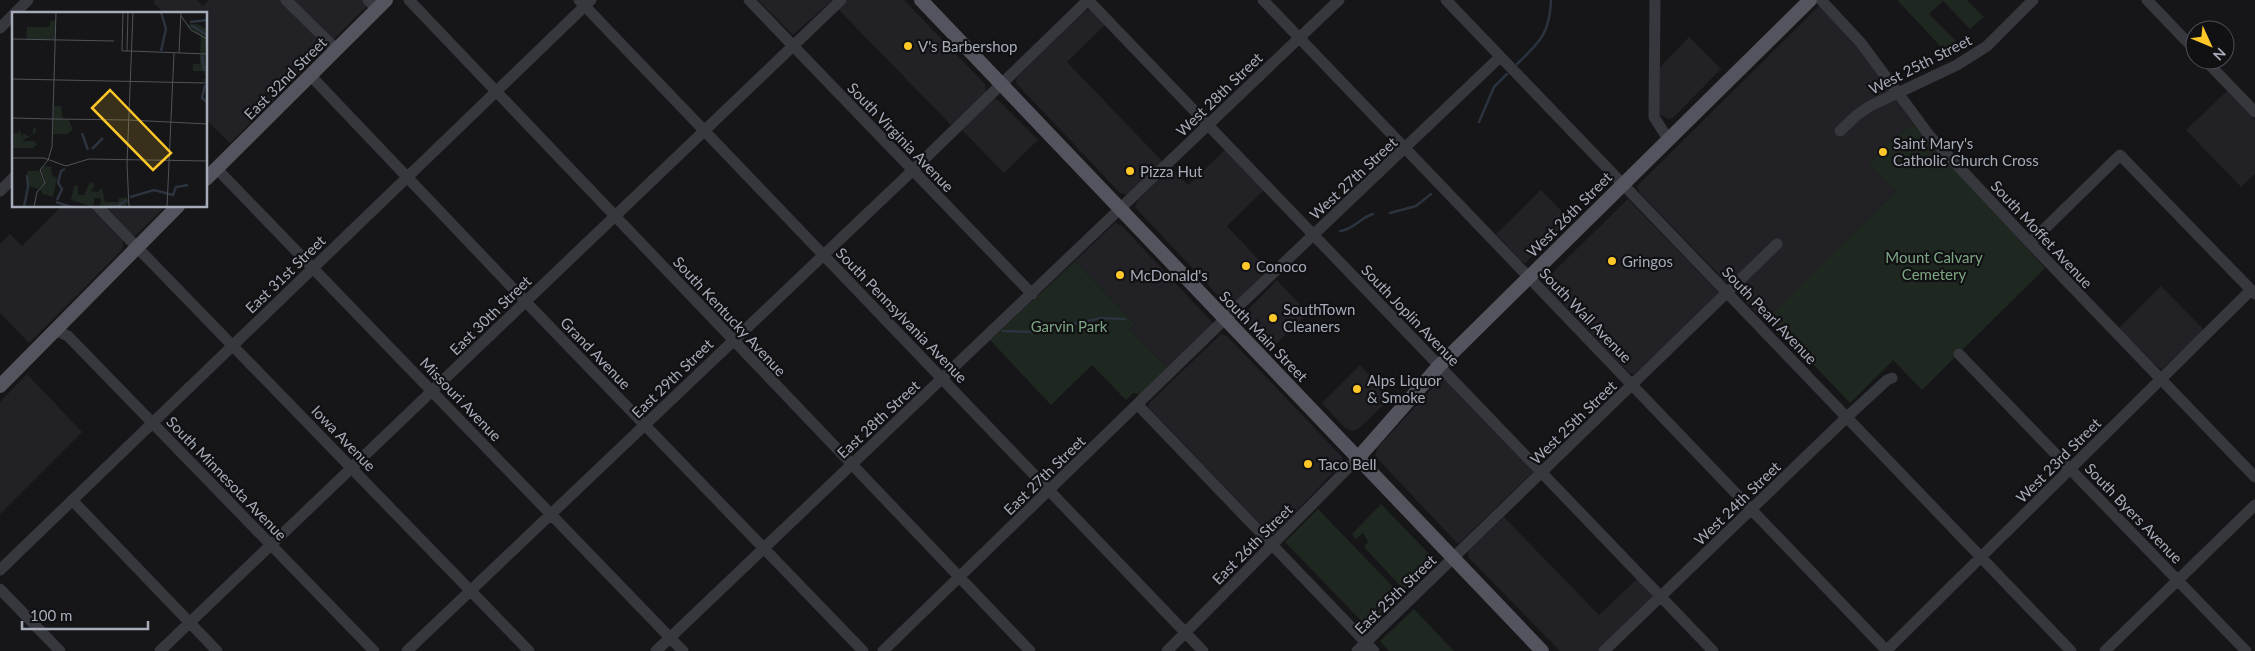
<svg xmlns="http://www.w3.org/2000/svg" width="2255" height="651" viewBox="0 0 2255 651" font-family="Lato,sans-serif">
	<style>
		.built { fill: #222226 }
		.green { fill: #1e2720 }
		.lines { fill: none; stroke-linecap: round; stroke-linejoin: round }
		.stream { stroke: #2b343e; stroke-width: 2.5 }
		.minor { stroke: #37383e; stroke-width: 11 }
		.major { stroke: #53545d; stroke-width: 14 }
		.poi-dot { fill: #ffc728; stroke: #111114; stroke-width: 2 }
		.labels { text-anchor: middle; dominant-baseline: central; stroke-width: 4.5; stroke-linejoin: round; paint-order: stroke }
		.poi-label { font-size: 15px; fill: #a7acb9; stroke: #111114; text-anchor: start }
		.street-label { font-size: 15px; fill: #a7acb9; stroke: #111114 }
		.park-label { font-size: 15px; fill: #7da683; stroke: #111114 }
		.inset-river { fill: none; stroke: #2b343e; stroke-width: 2.5 }
		.inset-road { fill: none; stroke: #505259; stroke-width: 1 }
		.view { fill: #ffc728; fill-opacity: 0.15; stroke: #ffc728; stroke-width: 2.5 }
		.inset-edge { fill: none; stroke: #a7acb9; stroke-width: 2.5 }
	</style>
	<rect width="100%" height="100%" fill="#161619"/>
	<path class="built" d="M155,0H197L203,6L209,0H373L230,143L206,120V14H164L153,2Z
		M758,0H832L793,35Z
		M847,0H904L985,84L986,92L951,125L838,9Z
		M1818,7H1821L1860,47L1913,124L1888,144L1869,164L1896,191L1764,321L1640,193L1637,186Z
		M1090,9L1106,24L1067,62L1163,162L1127,195L1120,193L1016,83L1017,77L1085,11Z
		M1689,37L1721,69L1674,117L1669,119L1660,115L1659,111L1660,67Z
		M2227,91L2255,120V174L2241,187L2186,130Z
		M997,99L1038,140L1004,173L962,130L993,100Z
		M1225,150L1264,190L1227,226L1270,272L1233,306L1226,304L1135,207L1138,200L1171,168L1188,185Z
		M1541,190L1570,220L1525,263L1521,261L1496,234Z
		M1628,199L1718,292L1717,296L1634,374L1629,373L1544,284L1546,279Z
		M62,206H89L123,241V246L120,252L29,343L0,313V244L10,234L22,246Z
		M99,206H166L134,237Z
		M1115,223L1121,225L1213,323V325L1168,369L1129,329L1135,324L1075,261Z
		M1277,280L1308,313L1270,350L1243,321L1241,317Z
		M2161,286L2204,330L2162,369L2158,367L2119,328Z
		M1221,334L1227,336L1342,457L1343,462L1274,535L1270,534L1148,407L1149,403Z
		M1360,365L1391,398L1358,429L1352,431L1345,428L1322,403Z
		M27,374L82,432L0,514V402Z
		M1445,379L1533,472L1458,544L1375,456L1377,448L1439,381Z
		M1504,517L1599,615L1637,579L1653,597L1598,651H1560L1468,557L1469,550Z"/>
	<path class="green" d="M1897,0H1967L1984,17L1970,29L1943,1L1929,14L1956,41L1944,50Z
		M1913,124L2045,268L1922,390L1893,360L1850,403L1768,317L1896,191L1869,164L1888,144Z
		M1075,261L1135,324L1129,329L1168,369L1140,395L1133,393L1126,400L1092,365L1051,405L990,340Z
		M1381,504L1436,561L1405,591L1364,547L1368,542L1363,533L1356,539L1352,534Z
		M1318,509L1401,595L1367,627L1285,542Z
		M1414,609L1454,651H1389L1380,641Z"/>
	<g class="lines">
		<path class="stream" d="M1517,64C1540,42 1550,33 1551,0
			M1479,122L1494,87L1507,74
			M1390,213L1416,206L1431,194
			M1340,231C1353,230 1361,217 1373,214
			M1003,331L1036,332L1101,318L1125,319"/>
		<path class="minor" d="M286,0L336,49
			M368,0L377,9
			M409,0L1030,651
			M579,0L1203,651
			M749,0L1032,294
			M1088,0L1713,651
			M1263,0L1887,651
			M1446,0L2071,651
			M1655,0L1654,117L1668,139
			M1821,0L1861,43L1929,135L2030,243L2255,477
			M2147,0L2195,50
			M14,14L28,0
			M0,28L14,14
			M2205,60L2255,112
			M310,75L525,301L863,651
			M1840,131L1857,115L1870,106L1957,65L1987,46L2033,0
			M217,169L683,651
			M0,191L14,177
			M97,206L529,651
			M2030,243L2120,155L2255,294
			M55,330L68,336L374,651
			M1959,354L2246,651
			M1138,405L1374,651
			M72,500L217,651
			M0,570L591,0
			M0,589L60,651
			M160,651L841,0
			M407,651L913,170L1088,0
			M656,651L1339,0
			M883,651L1225,319L1500,57
			M1167,651L1358,458
			M1357,651L1777,244
			M1604,651L1847,417L1887,380L1892,378
			M1886,651L2251,290
			M2105,651L2255,505"/>
		<path class="major" d="M921,0L1542,651
			M206,179L386,0
			M0,386L178,206
			M1358,458L1439,366L1810,0"/>
	</g>
	<g class="poi-dot">
		<circle cx="908" cy="46" r="5"/>
		<circle cx="1883" cy="152" r="5"/>
		<circle cx="1130" cy="171" r="5"/>
		<circle cx="1612" cy="261" r="5"/>
		<circle cx="1246" cy="266" r="5"/>
		<circle cx="1120" cy="275" r="5"/>
		<circle cx="1273" cy="318" r="5"/>
		<circle cx="1357" cy="389" r="5"/>
		<circle cx="1308" cy="464" r="5"/>
	</g>
	<g class="labels">
		<g class="poi-label">
			<text x="918" y="46">V's Barbershop</text>
			<text x="1893" y="143">Saint Mary's<tspan x="1893" dy="17">Catholic Church Cross</tspan></text>
			<text x="1140" y="171">Pizza Hut</text>
			<text x="1622" y="261">Gringos</text>
			<text x="1256" y="266">Conoco</text>
			<text x="1130" y="275">McDonald's</text>
			<text x="1283" y="309">SouthTown<tspan x="1283" dy="17">Cleaners</tspan></text>
			<text x="1367" y="380">Alps Liquor<tspan x="1367" dy="17">&amp; Smoke</tspan></text>
			<text x="1318" y="464">Taco Bell</text>
		</g>
		<g class="street-label">
			<text transform="translate(1920 64) rotate(-27)">West 25th Street</text>
			<text transform="translate(285 78) rotate(-45)">East 32nd Street</text>
			<text transform="translate(1219 94) rotate(-44)">West 28th Street</text>
			<text transform="translate(901 137) rotate(46)">South Virginia Avenue</text>
			<text transform="translate(1353 178) rotate(-43)">West 27th Street</text>
			<text transform="translate(1569 214) rotate(-45)">West 26th Street</text>
			<text transform="translate(2042 234) rotate(47)">South Moffet Avenue</text>
			<text transform="translate(285 274) rotate(-44)">East 31st Street</text>
			<text transform="translate(490 315) rotate(-44)">East 30th Street</text>
			<text transform="translate(902 315) rotate(46)">South Pennsylvania Avenue</text>
			<text transform="translate(1411 315) rotate(46)">South Joplin Avenue</text>
			<text transform="translate(1586 315) rotate(46)">South Wall Avenue</text>
			<text transform="translate(1770 315) rotate(46)">South Pearl Avenue</text>
			<text transform="translate(730 316) rotate(47)">South Kentucky Avenue</text>
			<text transform="translate(1264 336) rotate(46)">South Main Street</text>
			<text transform="translate(596 353) rotate(46)">Grand Avenue</text>
			<text transform="translate(672 378) rotate(-44)">East 29th Street</text>
			<text transform="translate(461 399) rotate(46)">Missouri Avenue</text>
			<text transform="translate(878 419) rotate(-43)">East 28th Street</text>
			<text transform="translate(1573 422) rotate(-44)">West 25th Street</text>
			<text transform="translate(344 438) rotate(46)">Iowa Avenue</text>
			<text transform="translate(2058 460) rotate(-45)">West 23rd Street</text>
			<text transform="translate(1044 475) rotate(-44)">East 27th Street</text>
			<text transform="translate(227 478) rotate(46)">South Minnesota Avenue</text>
			<text transform="translate(1737 503) rotate(-44)">West 24th Street</text>
			<text transform="translate(2134 513) rotate(46)">South Byers Avenue</text>
			<text transform="translate(1252 544) rotate(-45)">East 26th Street</text>
			<text transform="translate(1395 594) rotate(-44)">East 25th Street</text>
		</g>
		<g class="park-label">
			<text x="1934" y="257">Mount Calvary<tspan x="1934" dy="17">Cemetery</tspan></text>
			<text x="1069" y="326">Garvin Park</text>
		</g>
	</g>
	<g transform="translate(12 12)">
		<rect width="195" height="195" fill="#161619"/>
		<path d="M44,8L43,27H14L15,15H37L39,9ZM185,12L195,17L193,42L188,41L189,24L175,13ZM188,42H193L195,70L190,68L194,66L192,59H181V52H188ZM42,94H49L51,107H56L61,117L55,122H41ZM21,116L25,117L22,122L10,129H22L25,132L21,136H1L2,121H6L7,117L11,126V121L16,124L21,122ZM30,154L39,155L40,163L45,166L41,185L31,182L28,178L33,166L29,161ZM15,159H27L32,171L26,177L16,174ZM78,170L83,172L79,179L85,180L90,176L93,190H106L107,186L115,185L116,191L113,195H88L89,186H82V193L78,194L59,188L62,174H66V183H72Z" fill="#1e2720"/>
		<path class="inset-river" d="M149,0L154,17L149,39M178,10L195,8M179,13L195,23M190,43L192,59M193,73L190,86L195,90M70,121L76,138M80,137L91,126M118,185L142,178L161,183L164,175L176,173M45,188L50,177L46,171L49,159L53,157M44,190L59,195M12,195L16,175L15,163M93,195L106,194L115,188"/>
		<path class="inset-road" d="M111,0L110,39H119M169,4L179,18L195,27M0,27L102,29M115,39L116,0M119,39L195,42M167,41L169,0M0,67L195,71M0,106L41,107M41,107L117,108M117,108L195,112M0,146H32L54,154L77,147L195,149M36,148L40,135L44,0M22,195L25,180L33,171L28,158L36,148M117,195L115,152L121,0M155,195L162,41M194,195L195,172"/>
		<path class="view" d="M98,78L159,141L141,158L80,96Z"/>
		<rect width="195" height="195" class="inset-edge"/>
	</g>
	<g transform="translate(2210 45) rotate(134)"><circle r="24" fill="#111114" stroke="#4d4f56"/>
	<path d="M0-4L9 19L0 12L-9 19Z" fill="#ffc728"/>
	<text y="-8" font-size="14" font-weight="bold" text-anchor="middle" fill="#a7acb9">N</text>
	</g>
	<path d="M22 621v8h126v-8" fill="none" stroke="#a7acb9" stroke-width="2.5"/>
	<text x="30" y="621" font-size="15" fill="#a7acb9" stroke="#111114" stroke-width="4" paint-order="stroke">100 m</text>
</svg>
